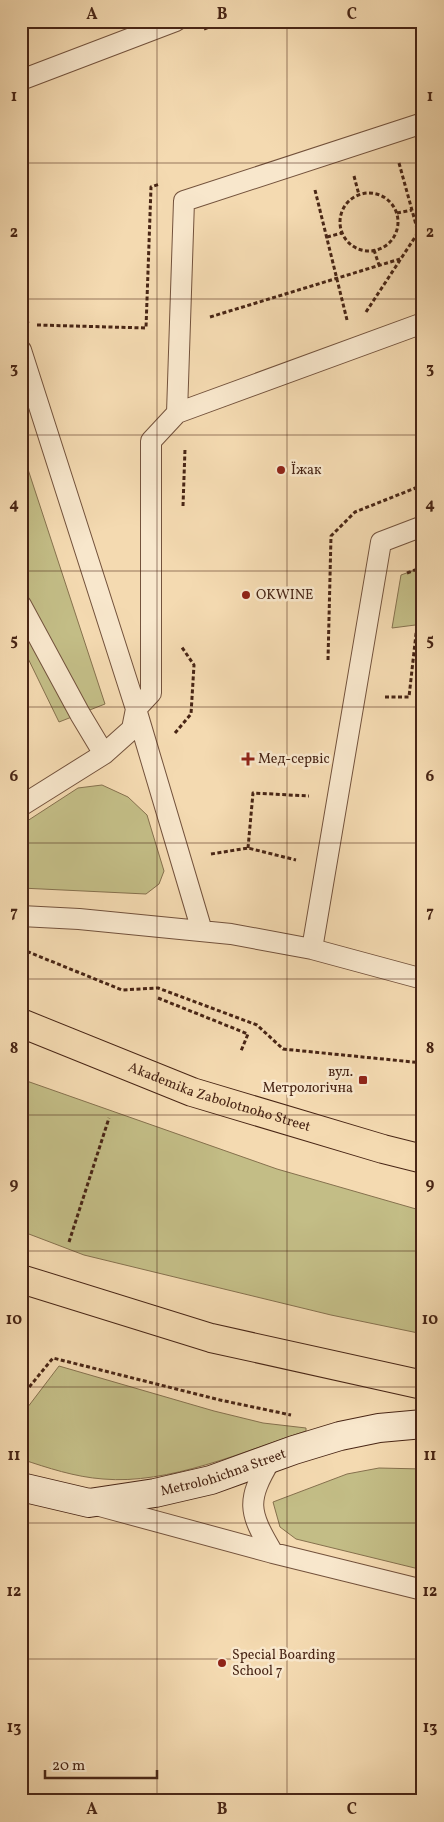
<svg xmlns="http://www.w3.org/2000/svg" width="444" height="1822" viewBox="0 0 444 1822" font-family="Vollkorn,serif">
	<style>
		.green { fill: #c3bd86; stroke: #86714e }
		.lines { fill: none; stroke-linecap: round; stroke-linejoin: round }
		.lane-casing { stroke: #73523c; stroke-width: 22 }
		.secondary-casing { stroke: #482515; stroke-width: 30 }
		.highway-casing { stroke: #482515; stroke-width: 30 }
		.path { stroke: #482515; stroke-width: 3; stroke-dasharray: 4 2.5; stroke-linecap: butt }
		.lane { stroke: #f8e7cc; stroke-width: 20 }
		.secondary { stroke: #f8e7cc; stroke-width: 28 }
		.highway { stroke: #f4dab1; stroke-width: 28 }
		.grid { fill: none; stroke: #482515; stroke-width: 1; stroke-opacity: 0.55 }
		.poi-dot { fill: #8f2418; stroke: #f8e7cc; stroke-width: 2 }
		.labels { text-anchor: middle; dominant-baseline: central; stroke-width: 5; stroke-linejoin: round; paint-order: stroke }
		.poi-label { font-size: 14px; fill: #482515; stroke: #f8e7cc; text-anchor: start }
		.street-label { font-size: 14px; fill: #482515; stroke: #f8e7cc }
		.neatline { fill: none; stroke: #482515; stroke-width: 2 }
		.grid-label { font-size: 16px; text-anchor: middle; font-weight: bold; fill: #482515 }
	</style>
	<rect width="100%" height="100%" fill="#f4dab1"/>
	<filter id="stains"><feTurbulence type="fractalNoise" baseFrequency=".004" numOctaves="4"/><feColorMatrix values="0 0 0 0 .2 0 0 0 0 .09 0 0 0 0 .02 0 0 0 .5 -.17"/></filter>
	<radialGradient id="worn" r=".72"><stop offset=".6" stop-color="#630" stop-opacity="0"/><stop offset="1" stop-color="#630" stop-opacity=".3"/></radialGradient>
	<path class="green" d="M21,448L105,704L59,722L21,644Z
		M423,567V624L392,628L401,575Z
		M102,785L128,797L147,815L164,871L159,884L146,894L21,888V825L78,788Z
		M21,1079L277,1169L423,1211V1334L331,1315L84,1255L21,1231Z
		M59,1366L214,1411L263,1423L306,1428V1431C245,1451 168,1485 103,1479C75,1477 48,1468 21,1459V1416Z
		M379,1468L423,1469V1570L296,1539L280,1527L273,1502L347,1474Z"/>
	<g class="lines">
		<g class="lane-casing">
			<path id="lane" d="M21,80L176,21
				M21,350L136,709L132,729L104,754L21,806
				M177,413L423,323
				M21,605L80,714L104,754
				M21,916L79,919L231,934L312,949L423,979
				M202,931L136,709L151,693V441L177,413L184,201L423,123
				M312,949L381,542L423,526
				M271,1459C246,1501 248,1511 273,1553
				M96,1505L273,1553L423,1590"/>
		</g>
		<g class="secondary-casing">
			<g id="secondary">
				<path id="s1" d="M21,1487L89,1503L155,1493L211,1480L294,1450L340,1436L379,1428L423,1424"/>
			</g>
		</g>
		<g class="highway-casing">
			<g id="highway">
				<path id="s2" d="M21,1023L192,1092L383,1149L423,1159"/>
				<path d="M21,1279L211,1338L423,1385"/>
			</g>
		</g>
		<path class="path" d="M204,29L225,21
			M399,163L418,232
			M354,176L359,195
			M315,190L347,320
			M340 222a29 29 0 1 1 58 0a29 29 0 1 1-58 0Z
			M397,213L412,210
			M327,237L342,233
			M374,250L379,265
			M21,302L28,323
			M366,312L423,225
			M210,317L400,259
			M37,325L146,328L151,187L160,184
			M183,506L185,449
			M407,573L423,567
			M328,660L331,536L355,512L423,485
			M385,697H409L417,625L423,624
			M175,733L191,714L194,665L181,646
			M248,848L253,793L309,796
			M211,854L248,848L296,860
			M21,949L122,990L158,988L257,1025L283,1049L423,1063
			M158,998L248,1034L241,1051
			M69,1242L109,1118
			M21,1363L28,1366
			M21,1397L53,1358L220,1400L291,1415"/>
		<use href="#lane" class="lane"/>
		<use href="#secondary" class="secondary"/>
		<use href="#highway" class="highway"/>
	</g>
	<path class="grid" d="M157,21V1801M287,21V1801M21,163H423M21,299H423M21,435H423M21,571H423M21,707H423M21,843H423M21,979H423M21,1115H423M21,1251H423M21,1387H423M21,1523H423M21,1659H423"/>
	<g class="poi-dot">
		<circle cx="281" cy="470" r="5"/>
		<circle cx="246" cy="595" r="5"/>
		<path d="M245.5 751.5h5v5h5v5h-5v5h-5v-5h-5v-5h5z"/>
		<rect x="358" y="1075" width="10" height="10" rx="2.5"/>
		<circle cx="222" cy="1663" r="5"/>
	</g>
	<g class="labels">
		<g class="poi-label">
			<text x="291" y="470">Їжак</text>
			<text x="256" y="595">OKWINE</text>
			<text x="258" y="759">Мед-сервіс</text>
			<text x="353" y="1072" text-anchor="end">вул.<tspan x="353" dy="16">Метрологічна</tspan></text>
			<text x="232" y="1655">Special Boarding<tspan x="232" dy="16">School 7</tspan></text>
		</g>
		<g class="street-label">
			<text stroke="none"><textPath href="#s2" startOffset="212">Akademika Zabolotnoho Street</textPath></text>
			<text stroke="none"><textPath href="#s1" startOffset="208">Metrolohichna Street</textPath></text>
		</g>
	</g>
	<rect width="444" height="1822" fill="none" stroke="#f4dab1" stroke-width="55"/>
	<path d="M45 1770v8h112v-8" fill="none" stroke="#482515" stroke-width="2.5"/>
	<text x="52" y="1770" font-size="15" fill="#482515" stroke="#f8e7cc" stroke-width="4" paint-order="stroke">20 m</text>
	<rect x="28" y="28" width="388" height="1766" class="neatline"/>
	<g class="grid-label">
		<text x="92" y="19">A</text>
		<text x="222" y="19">B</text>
		<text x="352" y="19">C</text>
		<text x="14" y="101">1</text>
		<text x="430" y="101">1</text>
		<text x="14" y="237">2</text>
		<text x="430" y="237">2</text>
		<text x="14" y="373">3</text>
		<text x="430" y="373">3</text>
		<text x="14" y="509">4</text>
		<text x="430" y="509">4</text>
		<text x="14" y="645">5</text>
		<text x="430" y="645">5</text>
		<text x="14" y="781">6</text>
		<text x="430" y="781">6</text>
		<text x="14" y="917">7</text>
		<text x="430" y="917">7</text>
		<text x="14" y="1053">8</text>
		<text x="430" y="1053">8</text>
		<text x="14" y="1189">9</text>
		<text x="430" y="1189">9</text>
		<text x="14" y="1324">10</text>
		<text x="430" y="1324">10</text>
		<text x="14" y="1460">11</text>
		<text x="430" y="1460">11</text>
		<text x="14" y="1596">12</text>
		<text x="430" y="1596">12</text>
		<text x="14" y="1732">13</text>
		<text x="430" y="1732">13</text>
		<text x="92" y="1814">A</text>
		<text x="222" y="1814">B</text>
		<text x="352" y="1814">C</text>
	</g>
	<rect width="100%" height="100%" filter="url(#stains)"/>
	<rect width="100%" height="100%" fill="url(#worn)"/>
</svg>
